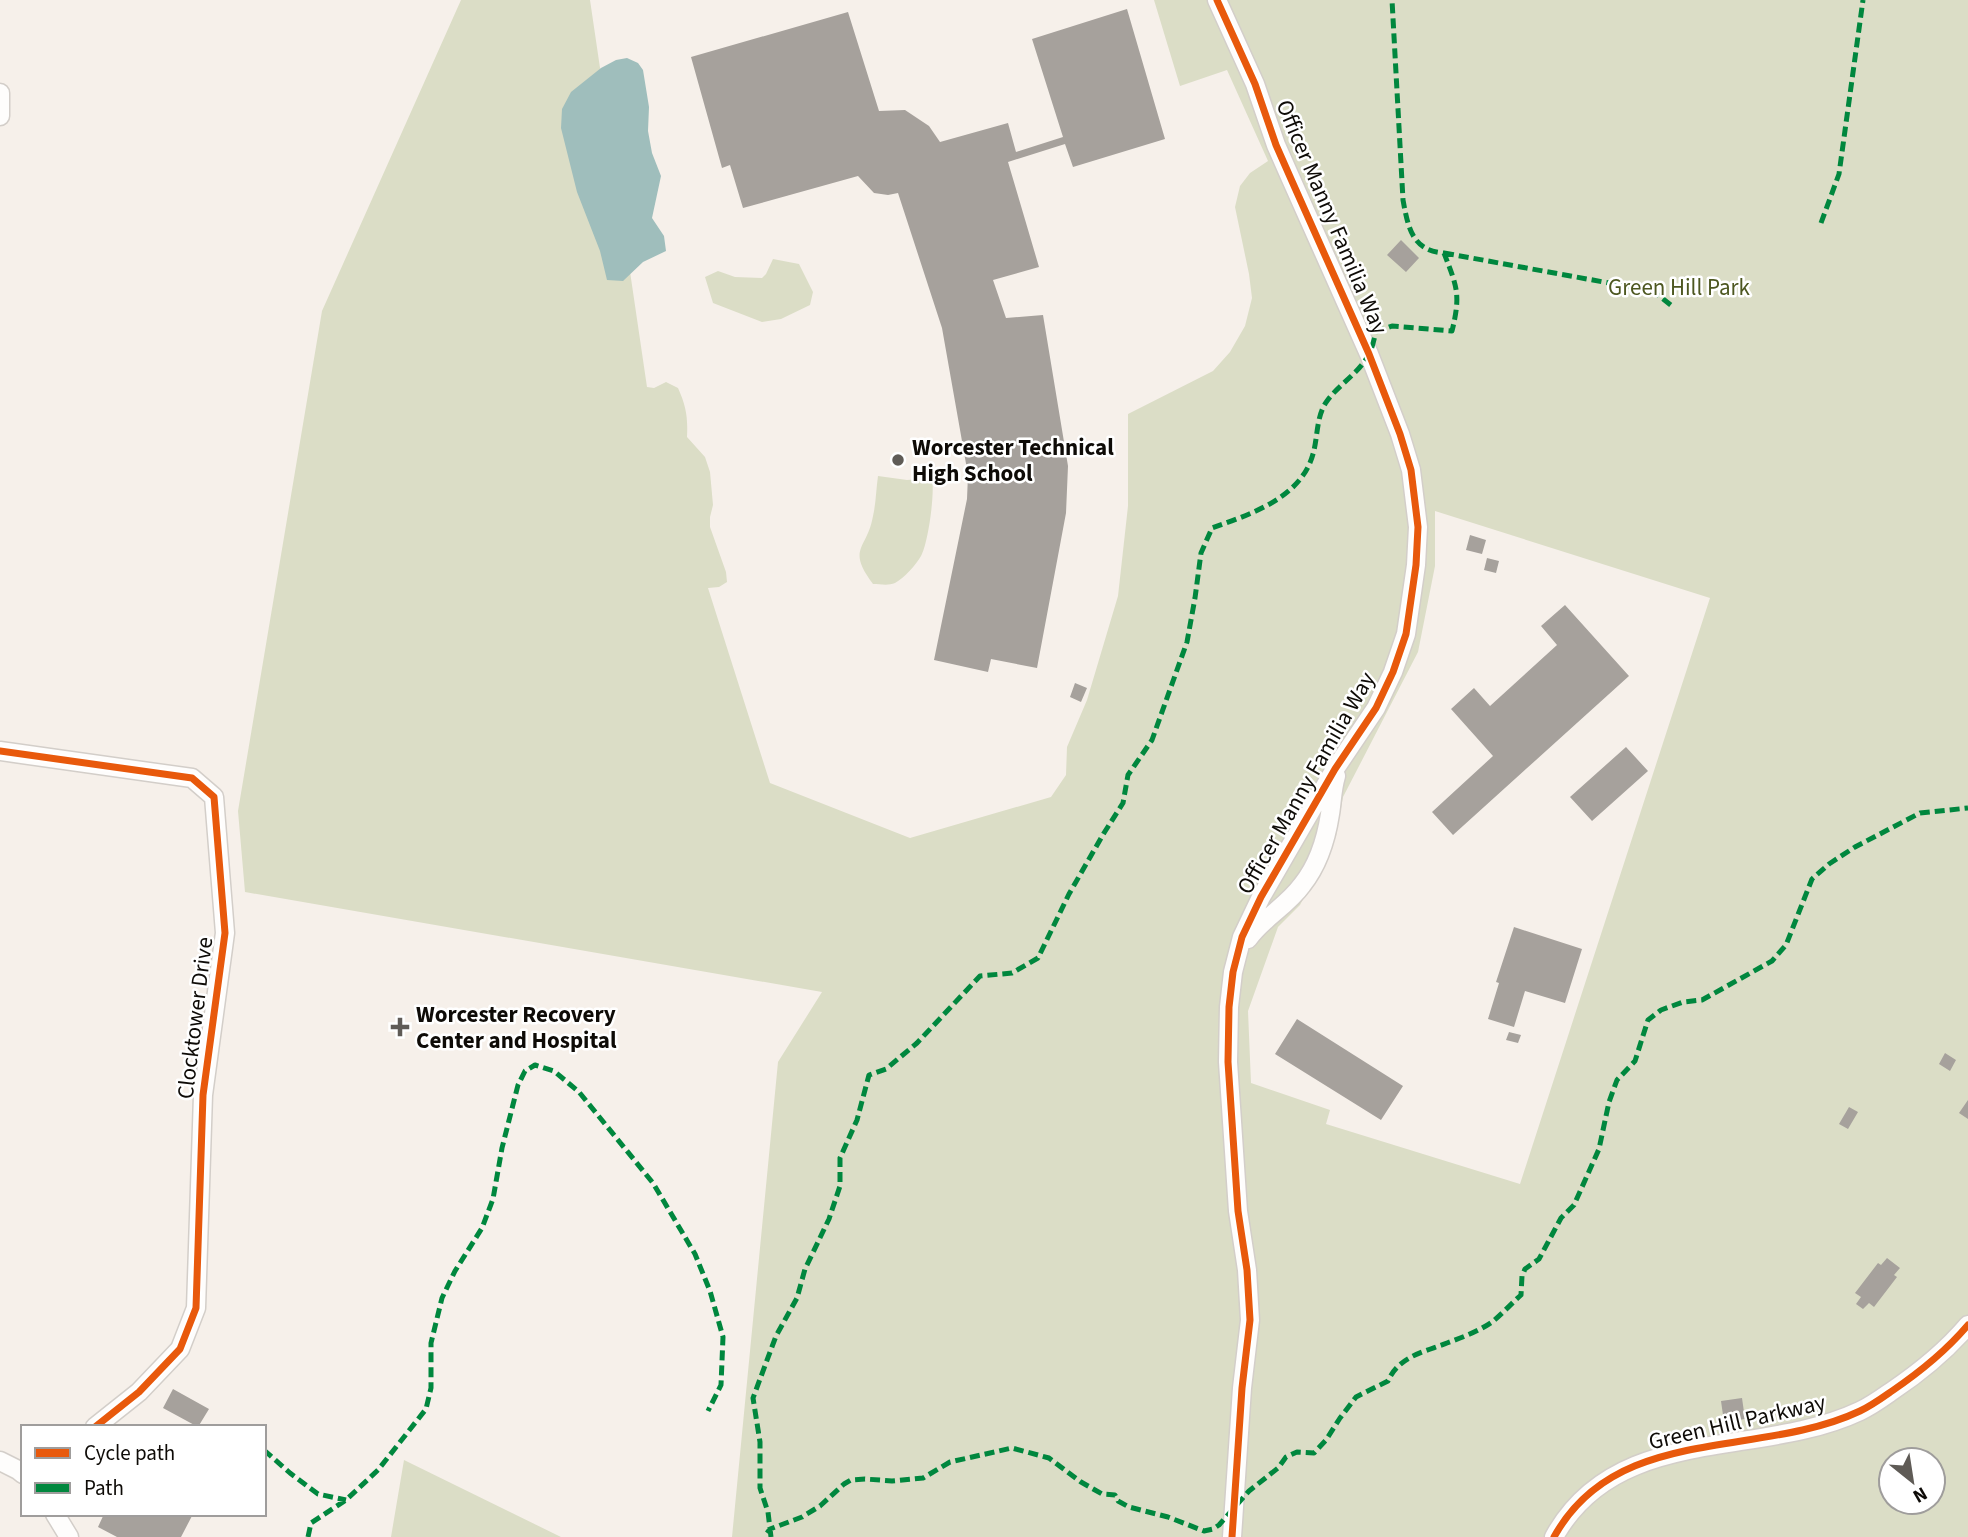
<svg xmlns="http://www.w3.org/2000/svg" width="1968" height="1537" viewBox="0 0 1968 1537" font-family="'Source Sans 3',sans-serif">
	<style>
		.green { fill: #dbddc6; fill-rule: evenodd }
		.water { fill: #9fbebc }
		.building { fill: #a6a19c }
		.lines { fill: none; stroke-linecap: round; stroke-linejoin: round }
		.street-casing { stroke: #d3cec9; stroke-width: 21 }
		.street { stroke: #fefdfc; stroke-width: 18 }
		.quiet { stroke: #00873e; stroke-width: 5; stroke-dasharray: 10 5; stroke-linecap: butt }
		.cycleway-casing { stroke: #fff; stroke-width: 11 }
		.cycleway { stroke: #e8590c; stroke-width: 7 }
		.poi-dot { fill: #5f5b56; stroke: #fff; stroke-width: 2.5 }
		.labels { text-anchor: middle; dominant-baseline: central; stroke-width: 5; stroke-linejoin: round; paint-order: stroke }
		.street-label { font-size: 23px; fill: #0e0b07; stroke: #fff }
		.park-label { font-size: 23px; fill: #4d5720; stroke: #fff }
		.poi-label { font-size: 23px; font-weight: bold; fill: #0e0b07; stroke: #fff; text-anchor: start }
	</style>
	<rect width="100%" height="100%" fill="#f6f0ea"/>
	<path class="green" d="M461,0H590L647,387L654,388L666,382L678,388C686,406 688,417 687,437L705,457L710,472L713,505L710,517V527L726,572L727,582L719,587L708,588L770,783L910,838L1051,797L1066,775L1067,747L1087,700L1118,596L1128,506V414L1213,371L1230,352L1245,326L1252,298L1249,274L1235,207L1240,186L1250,173L1268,161L1227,70L1180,86L1154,0H1968V1537H732L778,1062L822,992L245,892L238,811L322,311ZM1435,511L1710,598L1520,1184L1326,1124L1330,1110L1251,1083L1248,1011L1278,927L1300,905L1336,836L1343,797L1418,652L1435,566ZM1891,1460H1933V1502H1891Z
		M773,259L799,264L813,292L810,305L781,319L762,322L713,303L705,277L718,271L735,277L762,278L766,274Z
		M878,476L907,480L920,479L932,480C935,493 928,544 921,556C916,565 904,578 895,583C888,586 880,584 873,584C846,548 867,550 873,516C876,503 876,490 878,476Z
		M404,1460L561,1537H391Z"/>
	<path class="water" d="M627,58L638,63L643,70L649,107L648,131L652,153L661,176L652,218L664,236L666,251L643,262L623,281L607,280L600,251L577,192L561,128L562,109L571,92L601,68L616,60Z"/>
	<path class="building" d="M1127,9L1165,139L1073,167L1065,144L1008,162L1039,267L993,280L1006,318L1043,315L1068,466L1066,513L1037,668L991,659L988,672L934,660L967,499L968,475L942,328L898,193L888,195L874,193L858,176L743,208L730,165L722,168L691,57L848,12L879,111L905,110L929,126L940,142L1008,123L1016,152L1063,137L1032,39Z
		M1401,240L1419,258L1406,272L1387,255Z
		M1470,535L1486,540L1482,554L1466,550Z
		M1487,558L1499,561L1496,573L1484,570Z
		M1565,605L1629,676L1453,835L1432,812L1493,756L1451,709L1474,688L1490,706L1557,645L1541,626Z
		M1075,683L1087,688L1081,702L1070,697Z
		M1626,747L1648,771L1592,821L1570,797Z
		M1514,927L1582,949L1565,1003L1525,991L1514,1027L1488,1019L1499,983L1496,982Z
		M1297,1019L1403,1086L1381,1120L1275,1054Z
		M1509,1032L1521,1035L1518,1043L1506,1040Z
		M1945,1053L1956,1060L1950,1071L1939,1064Z
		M1968,1100V1119L1959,1113Z
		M1849,1107L1858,1112L1848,1129L1839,1124Z
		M1887,1258L1900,1268L1894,1275L1897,1277L1874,1307L1869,1303L1863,1309L1856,1304L1861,1297L1855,1293L1878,1263L1881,1265Z
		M173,1389L209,1409L198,1427L163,1408Z
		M1742,1398L1745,1419L1724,1422L1721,1401Z
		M104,1514H193L181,1537H117L98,1527Z"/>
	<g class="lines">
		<g class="street-casing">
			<path id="street" d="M1217,0L1255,84L1276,145L1291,179L1369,354L1400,434L1411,470L1418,527L1416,565L1406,634L1393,672L1376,708L1335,769L1261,897L1242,937L1233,972L1229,1007L1228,1062L1238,1211L1247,1270L1250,1320L1242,1388L1232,1537
				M0,93V116
				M0,751L192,778L214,797L225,933L203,1095L196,1308L180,1349L139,1392L95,1427
				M1248,939C1263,918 1287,906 1302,885C1318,865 1326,840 1330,814C1332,802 1332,789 1336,776
				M0,1461L18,1470L23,1474
				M55,1514L69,1537
				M1554,1537C1617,1423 1759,1459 1860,1411C1871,1406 1882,1398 1892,1391C1920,1372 1946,1351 1968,1325"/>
		</g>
		<use href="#street" class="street"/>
		<path class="quiet" d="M1821,223L1839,174L1863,0
			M1444,253L1653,291L1672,306
			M264,1450L290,1473L318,1494L346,1500
			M767,1533L770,1529L802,1517L820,1506L844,1484L851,1480L865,1479L892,1481L923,1478L950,1462L1012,1448L1049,1458L1081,1482L1102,1494L1115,1495L1118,1501L1129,1507L1168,1517L1204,1531L1213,1529L1219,1525L1249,1491L1278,1468L1286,1457L1297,1452L1314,1453L1326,1440L1340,1418L1356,1397L1388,1381C1399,1356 1424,1352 1447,1343C1461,1338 1479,1331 1492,1322C1502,1314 1511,1304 1521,1295L1522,1276L1525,1269L1539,1259L1561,1218L1574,1205L1599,1149L1609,1102L1617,1080L1635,1061L1648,1020L1661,1010L1683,1002L1702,1000L1772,961L1786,945L1812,879L1829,864L1855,847L1920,813L1968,808
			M308,1537L311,1523L346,1500L378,1470L426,1409L431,1388V1343L442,1298L455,1271L482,1228L493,1199L502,1148L518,1085L525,1071L535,1065L554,1071L579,1092L653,1183L695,1254L710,1291L723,1337L721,1385L708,1411
			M771,1537L768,1512L760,1488V1442L753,1398L776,1336L797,1298L805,1269L829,1219L840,1186V1158L857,1120L869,1075L886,1069L917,1043L980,976L1012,973L1038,958L1069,894L1104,833L1123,803L1128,775L1152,740L1187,642L1195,598L1201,553L1212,528C1251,514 1301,498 1313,454C1318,437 1316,416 1327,401C1339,384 1361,372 1370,352C1373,346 1374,338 1376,332L1392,326L1452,331C1461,294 1457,287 1444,253C1412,251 1408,227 1403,200L1392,0"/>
		<g class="cycleway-casing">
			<path id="cycleway" d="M1217,0L1255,84L1276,145L1291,179L1369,354L1400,434L1411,470L1418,527L1416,565L1406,634L1393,672L1376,708L1335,769L1261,897L1242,937L1233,972L1229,1007L1228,1062L1238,1211L1247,1270L1250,1320L1242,1388L1232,1537
				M0,751L192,778L214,797L225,933L203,1095L196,1308L180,1349L139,1392L95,1427
				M1554,1537C1617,1423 1759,1459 1860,1411C1871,1406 1882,1398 1892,1391C1920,1372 1946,1351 1968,1325"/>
		</g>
		<use href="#cycleway" class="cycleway"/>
	</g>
	<g class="poi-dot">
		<circle cx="898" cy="460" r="7"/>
		<path d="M396.5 1016.5h7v7h7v7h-7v7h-7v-7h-7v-7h7z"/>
	</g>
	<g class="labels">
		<g class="street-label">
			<text transform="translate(1332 217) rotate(67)">Officer Manny Familia Way</text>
			<text transform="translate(1306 783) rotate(-60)">Officer Manny Familia Way</text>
			<text transform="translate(195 1018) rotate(-83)">Clocktower Drive</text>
			<text transform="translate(1737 1422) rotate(-13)">Green Hill Parkway</text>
		</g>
		<g class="park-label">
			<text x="1679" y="287">Green Hill Park</text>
		</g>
		<g class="poi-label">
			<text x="912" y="447">Worcester Technical<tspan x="912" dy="26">High School</tspan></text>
			<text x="416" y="1014">Worcester Recovery<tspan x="416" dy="26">Center and Hospital</tspan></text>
		</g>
	</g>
	<rect x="21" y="1425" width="245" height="91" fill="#ffffff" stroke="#9f9d9c" stroke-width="2"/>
	<rect x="35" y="1448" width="35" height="10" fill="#e8590c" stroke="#9f9d9c" stroke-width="2"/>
	<text x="84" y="1460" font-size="21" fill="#0e0b07">Cycle path</text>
	<rect x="35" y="1483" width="35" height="10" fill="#00873e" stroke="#9f9d9c" stroke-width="2"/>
	<text x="84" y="1495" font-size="21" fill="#0e0b07">Path</text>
	<g transform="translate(1912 1481) rotate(150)"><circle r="33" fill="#ffffff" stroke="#9f9d9c" stroke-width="2"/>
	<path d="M0-5L12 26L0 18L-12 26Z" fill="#5f5b56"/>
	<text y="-10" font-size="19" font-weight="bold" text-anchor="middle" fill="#0e0b07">N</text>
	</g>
</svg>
